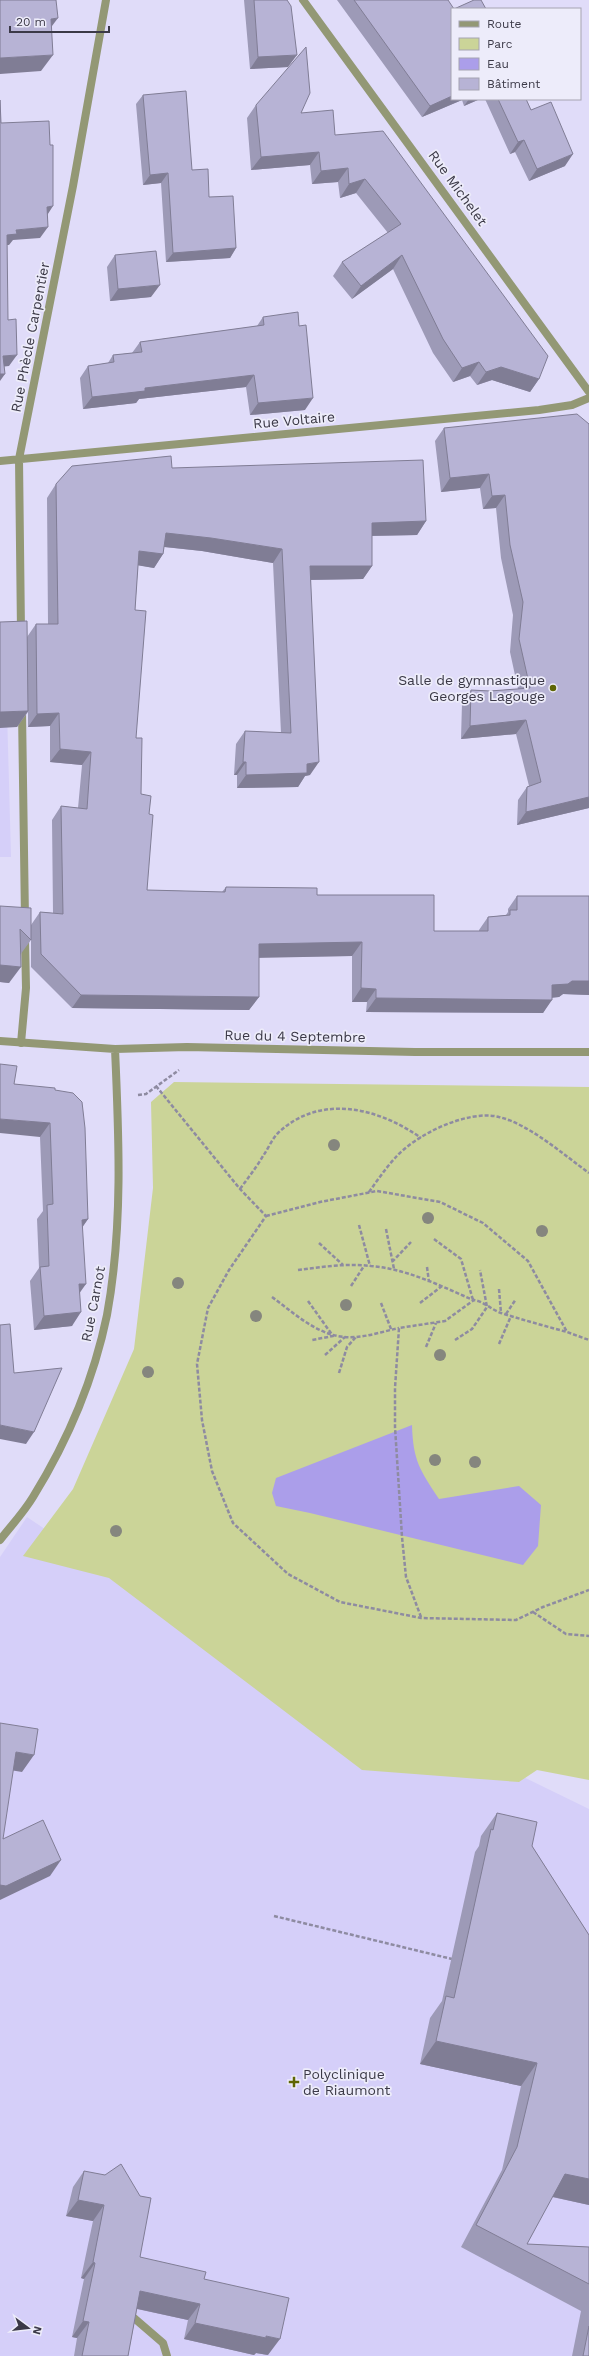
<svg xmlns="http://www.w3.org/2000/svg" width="589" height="2356" viewBox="0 0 589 2356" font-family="'Work Sans',sans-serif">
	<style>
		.built { fill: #d5cff9 }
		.green { fill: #cbd498 }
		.water { fill: #ab9eea }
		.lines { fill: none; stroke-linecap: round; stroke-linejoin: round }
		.path { stroke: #8e8ba1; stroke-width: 2.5; stroke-dasharray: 4 2; stroke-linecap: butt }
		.service { stroke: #939875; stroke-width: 8 }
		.minor { stroke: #939875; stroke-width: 8 }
		.tertiary { stroke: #939875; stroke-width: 8 }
		.tree { fill: #85867e }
		.wall { fill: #9d9ab7 }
		.shaded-wall { fill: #807d95 }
		.building { fill: #b7b3d5; stroke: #807d95 }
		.poi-dot { fill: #5e6504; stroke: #edecfa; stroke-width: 1.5 }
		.labels { text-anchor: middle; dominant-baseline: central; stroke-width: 3.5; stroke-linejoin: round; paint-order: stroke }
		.street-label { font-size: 14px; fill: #3b3947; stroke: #edecfa }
		.poi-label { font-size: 14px; fill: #3b3947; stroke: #edecfa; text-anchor: end }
	</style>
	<rect width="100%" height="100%" fill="#e0dcf9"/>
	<path class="built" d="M0,637H5L11,857H0Z
		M27,1517L385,1758L507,1769L589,1809V2356H0V1557Z"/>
	<path class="green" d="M174,1082L589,1087V1780L537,1770L519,1782L362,1770L109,1578L23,1556L73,1489L134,1349L153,1188L151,1102Z"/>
	<path class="water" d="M412,1425C413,1461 420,1470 439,1499L519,1486L541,1505L538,1546L523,1565L310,1513L276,1506L272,1493L276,1478Z"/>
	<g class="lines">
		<path class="path" d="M156,1086L240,1189L266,1216L229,1270L208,1308L197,1364L202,1420L212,1471L233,1523L288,1574L340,1602L421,1618L516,1620L543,1607L589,1590
			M138,1095L146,1094L179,1070
			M240,1189C248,1178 256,1168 263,1156C268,1149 272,1139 278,1133C320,1093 379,1108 421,1138
			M369,1192C377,1181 385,1169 395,1158C415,1135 468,1109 499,1117C529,1124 564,1155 589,1173
			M266,1216L320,1202L377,1191L440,1202L483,1223L528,1261L567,1332L589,1340
			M359,1225L370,1266
			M386,1229L394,1269
			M434,1239L461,1259L473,1300
			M319,1243L343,1265
			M392,1262L411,1242
			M427,1267L429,1282
			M298,1270C322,1267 347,1263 371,1266C407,1269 441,1286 473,1300
			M351,1286L364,1266
			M499,1289L501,1313
			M272,1297C298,1316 322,1340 356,1337C370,1336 385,1331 399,1328
			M308,1301L333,1336L312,1340
			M381,1303L391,1329
			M420,1303L442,1286
			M506,1314L516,1299
			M455,1340L472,1329L487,1307L480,1270
			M499,1344L511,1316
			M426,1347L436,1323
			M325,1355L345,1337
			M339,1373L347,1347L356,1337
			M533,1612L566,1634L589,1636
			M421,1617L406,1577L402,1537L395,1427V1388L399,1328L445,1321L474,1300C483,1301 492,1310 501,1313C523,1320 545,1326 567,1332
			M274,1916L452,1959"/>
		<path class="service" d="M134,2318L163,2343L167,2356"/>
		<path class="minor" d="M303,0L589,392
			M0,461L539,410L572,405L589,398
			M21,631L19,459L73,186L106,0
			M22,711L25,919
			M21,1043L26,988L25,939"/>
		<path class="tertiary" d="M0,1041L115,1049L187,1047L415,1052H589
			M0,1540C11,1526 24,1512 33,1497C67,1442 94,1378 107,1315C123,1228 119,1137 115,1049"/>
	</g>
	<g class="tree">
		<circle cx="334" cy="1145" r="6"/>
		<circle cx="428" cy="1218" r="6"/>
		<circle cx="542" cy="1231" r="6"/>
		<circle cx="178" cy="1283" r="6"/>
		<circle cx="346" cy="1305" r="6"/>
		<circle cx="256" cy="1316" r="6"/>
		<circle cx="440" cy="1355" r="6"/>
		<circle cx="148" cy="1372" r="6"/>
		<circle cx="435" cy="1460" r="6"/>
		<circle cx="475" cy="1462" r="6"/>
		<circle cx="116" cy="1531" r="6"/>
	</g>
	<path class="wall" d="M244,0H287L288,67L250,69Z
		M337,0H448L452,99H480L464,106L462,100L422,117Z
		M143,95L192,170L209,197L236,248L230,258L166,262L161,183L143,185L136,104Z
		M485,99H526L531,110L565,166L529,181L515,152L510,154Z
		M256,105L301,113L335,135L539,379L530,392L492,380L477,385L470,376L453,382L433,353L393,269L352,299L333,276L342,262L388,233L356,193L340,198L338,182L312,184L310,165L251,170L247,118Z
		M115,255L151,297L110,301L107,267Z
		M263,317L305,410L250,415L246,387L139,399L136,403L83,409L80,378L88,366L108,363L113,355L132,353L140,342L257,326Z
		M589,424V808L517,825L518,800L527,787L529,786L516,734L461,739L462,703L471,690L490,691L518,689L510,652L513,615L501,558L496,508L483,509L480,488L441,492L435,441L444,428Z
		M172,468L426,521L417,535L372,536V566L363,579L311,580L310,775L305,776L298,787L237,788V775H234L236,744L245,731L281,733L273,563L202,551L164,547L163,554L154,568L138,565L135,610L136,738L141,794L149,814L147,890L222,892L226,887L317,895L434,931H479V930L488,917L506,915L508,912V909L517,896H589V995L563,994L559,997L552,998L543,1013L366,1012L367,1002H352V956L259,957V997L249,1010L72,1008L31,967V940L20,955L9,983L0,982V906L31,925L40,912L53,913L52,820L61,806L78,808L82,765L50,762V726L28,727V712L17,727L27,637L36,624H48L47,498L56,484Z
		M14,1084L55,1090L88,1219L82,1228L80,1292L72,1326L34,1330L30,1281L39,1268L37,1219L43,1211L40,1137Z
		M497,1813L532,1846L589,1935V2205L552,2197L527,2244L589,2247V2356H572L581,2311L461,2247L502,2170L521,2086L420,2064L430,2018L442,2001L475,1852L479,1846L481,1836Z
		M84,2171L140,2257L204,2279L268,2355L256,2353L254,2355L184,2339L188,2320L137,2309L128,2356H74L77,2338L72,2337L84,2279L81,2278L93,2221L66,2216L73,2187Z"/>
	<path class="shaded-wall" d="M58,18L46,34L51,19Z
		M53,55L41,71L0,74V58Z
		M297,55L288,67L250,69L258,57Z
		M452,96V99H463L462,100L422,117L430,106Z
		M469,99H480L464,106Z
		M524,140L515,152L510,154L518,142Z
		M319,152L310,165L251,170L261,157Z
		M573,154L565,166L529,181L537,169Z
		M348,168L338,182L312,184L321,171Z
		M168,173L161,183L143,185L150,175Z
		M365,179L356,193L340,198L349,184Z
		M53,206L46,217L47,207Z
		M48,227L40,238L13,240L9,245H0L7,235L16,230Z
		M236,248L230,258L166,262L173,253Z
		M402,255L393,269L352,299L361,286Z
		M160,285L151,297L110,301L118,289Z
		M17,355L9,366L0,367L3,356Z
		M479,362L470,376L453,382L462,368Z
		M501,367L539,379L530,392L492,380L477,385L486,372Z
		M0,374H5L0,381Z
		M254,375L246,387L139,399L136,403L83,409L92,397L145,388Z
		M313,398L305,410L250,415L258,403Z
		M489,474L480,488L441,492L450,478Z
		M505,495L496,508L483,509L492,496Z
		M426,521L417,535L363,536L372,523Z
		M166,533L211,538L282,549L273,563L202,551L156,546Z
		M139,551L163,554L154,568L130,564Z
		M310,566H372L363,579L301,580Z
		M28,711L17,727L0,728V712Z
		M59,713L50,726L28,727L37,714Z
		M526,720L516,734L461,739L470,726Z
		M60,749L91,752L82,765L50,762Z
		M243,762H246L237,775H234Z
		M319,762L310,775L305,776L298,787L237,788L246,775Z
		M589,797V808L517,825L526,812Z
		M362,942L352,956L250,958L259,944Z
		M0,965L21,967L9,983L0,982Z
		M572,981H589V995L563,994L559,997L543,998L552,985Z
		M361,988L376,989L367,1002H352Z
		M81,995L259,997L249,1010L72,1008Z
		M376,998L552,1000L543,1013L366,1012Z
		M0,1119L50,1123L40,1137L0,1133Z
		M88,1219L78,1233L82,1220Z
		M79,1284H86L76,1298Z
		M81,1312L72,1326L34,1330L44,1316Z
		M0,1425L34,1432L26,1444L0,1439Z
		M16,1752L34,1755L22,1772L4,1769Z
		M61,1860L50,1876L0,1900V1885Z
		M436,2041L537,2063L521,2086L420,2064Z
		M565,2174L589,2179V2205L549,2196Z
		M78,2200L104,2205L93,2221L66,2216Z
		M93,2262L95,2263L84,2279L81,2278Z
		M140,2291L200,2304L188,2320L129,2307Z
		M83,2321L89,2322L77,2338L72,2337Z
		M195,2323L266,2336L280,2339L268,2355L256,2353L254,2355L184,2339Z"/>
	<path class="building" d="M0,0H56L58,18L51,19L53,55L0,58Z
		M254,0H287L291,6L297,55L258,57Z
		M354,0H448L454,9H452V96L430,106Z
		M474,0H481L486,9H454Z
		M306,47L310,93L301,113L333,110L335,135L383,131L548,356L539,379L501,367L486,372L479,362L462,368L443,339L402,255L361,286L342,262L401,224L365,179L349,184L348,168L321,171L319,152L261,157L256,105Z
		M186,91L192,170L208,169L209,197L233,196L236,248L173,253L168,173L150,175L143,95Z
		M498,99H526L531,110L551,102L573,154L537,169L524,140L518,142Z
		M0,100L1,123L49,121L50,145H53V206L47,207L48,227L16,230L17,234L7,235L8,320L16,319L17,355L3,356L5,374H0Z
		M156,251L160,285L118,289L115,255Z
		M298,312L299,326L306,325L313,398L258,403L254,375L145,388V391L92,397L88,366L114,362L113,355L142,352L140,342L264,325L263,317Z
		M577,414L589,424V797L526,812L527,787L541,782L526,720L470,726L471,690L490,691L530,688L519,639L523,602L510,545L505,495L492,496L489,474L450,478L444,428Z
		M171,456L172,468L423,460L426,521L372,523V566H310L319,762L307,764V773L246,775V762H243L245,731L291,733L282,549L211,538L166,533L163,554L139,551L135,610L146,611L136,738H142L141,794L151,796L149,814L153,815L147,890L225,892L226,887L317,888V895H434V931H488V917L510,915V910H517V896H589V981H572L568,984L552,985V1000L376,998V989L361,988L362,942L259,944V997L81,995L41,954L40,912L63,914L61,806L87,809L91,752L60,749L59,713L37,714L36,624H58L56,484L72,466Z
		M27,621L28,711L0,712V622Z
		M0,906L31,908V940L20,929L21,967L0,965Z
		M0,1064L17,1066L14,1084L55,1088V1090L73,1093L82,1102L85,1128L88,1219L82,1220L86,1284H79L81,1312L44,1316L40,1267L49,1266L47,1205L53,1204L50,1123L0,1119Z
		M10,1324L14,1373L62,1368L34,1432L0,1425V1325Z
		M0,1723L38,1729L34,1755L16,1752L3,1839L43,1820L61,1860L6,1886L0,1885Z
		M497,1813L537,1822L532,1846L589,1935V2179L565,2174L527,2244L589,2247V2284L476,2225L517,2147L537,2063L436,2041L446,1996L454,1998L491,1829L493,1830Z
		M121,2164L140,2196L151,2198L140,2257L206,2272L204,2279L289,2298L280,2339L266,2336V2338L195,2323L200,2304L140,2291L128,2356H82L89,2322L83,2321L95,2263L93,2262L104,2205L78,2200L84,2171L105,2175Z
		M589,2326V2356H583Z"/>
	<g class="poi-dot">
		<circle cx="553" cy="688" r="4"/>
		<path d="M292 2076h4v4h4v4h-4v4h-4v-4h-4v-4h4z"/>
	</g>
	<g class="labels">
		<g class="street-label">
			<text transform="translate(458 188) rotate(54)">Rue Michelet</text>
			<text transform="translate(30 337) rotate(-79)">Rue Phècle Carpentier</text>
			<text transform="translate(294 420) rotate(-5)">Rue Voltaire</text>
			<text transform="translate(295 1036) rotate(1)">Rue du 4 Septembre</text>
			<text transform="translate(93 1304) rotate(-79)">Rue Carnot</text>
		</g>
		<g class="poi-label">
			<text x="545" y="680">Salle de gymnastique<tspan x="545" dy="16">Georges Lagouge</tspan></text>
			<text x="303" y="2074" text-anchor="start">Polyclinique<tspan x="303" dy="16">de Riaumont</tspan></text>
		</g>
	</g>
	<rect x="451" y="8" width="130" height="92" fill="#edecfa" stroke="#a6a4b2"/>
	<rect x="459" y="21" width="20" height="6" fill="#939875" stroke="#a6a4b2"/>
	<text x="487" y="28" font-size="12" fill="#3b3947">Route</text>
	<rect x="459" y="38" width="20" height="12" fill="#cbd498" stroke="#a6a4b2"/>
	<text x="487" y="48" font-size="12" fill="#3b3947">Parc</text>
	<rect x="459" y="58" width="20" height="12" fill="#ab9eea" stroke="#a6a4b2"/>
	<text x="487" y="68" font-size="12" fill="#3b3947">Eau</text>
	<rect x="459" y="78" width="20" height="12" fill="#b7b3d5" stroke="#a6a4b2"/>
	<text x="487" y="88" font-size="12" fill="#3b3947">Bâtiment</text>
	<g transform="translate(28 2328) rotate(105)" stroke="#edecfa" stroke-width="3" paint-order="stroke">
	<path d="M0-3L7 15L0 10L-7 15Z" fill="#3b3947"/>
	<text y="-6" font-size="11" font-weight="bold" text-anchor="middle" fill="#3b3947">N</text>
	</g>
	<path d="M10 26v6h99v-6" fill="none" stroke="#3b3947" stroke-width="2"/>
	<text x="16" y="26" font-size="12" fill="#3b3947" stroke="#edecfa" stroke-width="3" paint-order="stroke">20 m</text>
</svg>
